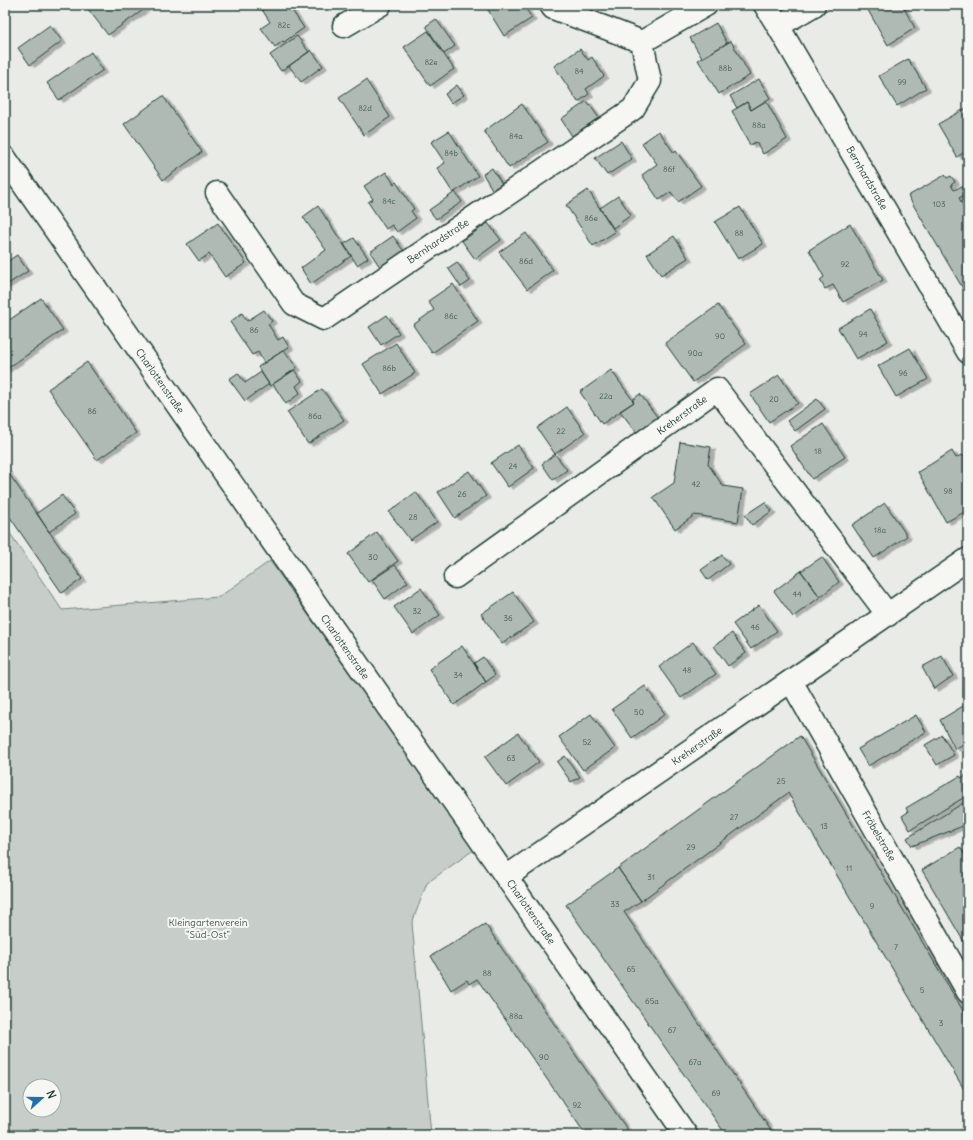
<svg xmlns="http://www.w3.org/2000/svg" width="973" height="1140" viewBox="0 0 973 1140" font-family="Delius,sans-serif">
	<style>
		.green { fill: #c7cec9; stroke: #73867e; fill-rule: evenodd }
		.building { fill: #b0bab5; stroke: #1f3d34; filter: url(#shadow) }
		.lines { fill: none; stroke-linecap: round; stroke-linejoin: round }
		.street-casing { stroke: #1f3d34; stroke-width: 25 }
		.secondary-casing { stroke: #1f3d34; stroke-width: 25 }
		.street { stroke: #f6f6f2; stroke-width: 22 }
		.secondary { stroke: #f6f6f2; stroke-width: 22 }
		.labels { text-anchor: middle; dominant-baseline: central; stroke-width: 4; stroke-linejoin: round; paint-order: stroke }
		.number-label { font-size: 8px; fill: #435c54 }
		.street-label { font-size: 10px; fill: #1f3d34; stroke: #f6f6f2 }
		.park-label { font-size: 10px; fill: #415a52; stroke: #f6f6f2 }
	</style>
	<defs>
		<filter id="shadow"><feDropShadow dx="4.5" dy="2.5" stdDeviation="0" flood-color="#0004"/></filter>
	</defs>
	<rect width="100%" height="100%" fill="#e9ebe7"/>
	<filter id="ink" filterUnits="userSpaceOnUse"><feTurbulence type="fractalNoise" baseFrequency=".025" numOctaves="2"/><feDisplacementMap in="SourceGraphic" scale="8" xChannelSelector="R" yChannelSelector="G"/><feConvolveMatrix kernelMatrix="1 2 1 2 8 2 1 2 1" color-interpolation-filters="sRGB"/></filter>
	<g filter="url(#ink)">
		<path class="green" d="M5,526L62,610L219,597L270,561L475,849L427,883L412,923L431,1135H5ZM30,1086H54V1110H30Z"/>
		<path class="building" d="M93,5H150L108,35L88,9Z
			M259,5H291L289,6L304,28L284,42L283,41L275,47L261,28L270,22Z
			M485,5H523L532,18L504,36Z
			M865,5H902L915,28L888,45Z
			M436,19L455,46L444,54L426,26Z
			M716,23L727,43L702,58L690,38Z
			M50,25L62,41L30,65L18,48Z
			M428,31L454,69L430,86L404,47Z
			M297,36L309,52L281,71L270,55Z
			M731,41L750,75L719,94L698,60Z
			M580,49L588,60L592,57L604,76L586,89L589,94L578,102L554,66Z
			M311,50L323,66L301,82L289,66Z
			M91,52L103,70L59,100L47,83Z
			M908,59L926,88L897,106L879,76Z
			M759,79L770,98L751,110L747,102L737,108L730,96Z
			M366,80L390,117L364,135L339,98Z
			M457,85L464,95L451,103L445,94Z
			M163,96L202,152L163,180L124,124Z
			M587,101L599,118L572,136L561,119Z
			M766,101L787,139L763,154L756,142L750,145L732,111L747,102L751,110Z
			M522,104L548,142L509,168L484,131Z
			M968,107V150L957,157L938,124Z
			M449,131L478,176L453,193L437,168L445,163L431,142Z
			M659,131L674,153L676,151L701,186L678,202L671,192L659,200L642,175L657,164L642,143Z
			M621,141L632,159L607,175L595,158Z
			M492,168L502,184L493,191L483,174Z
			M386,172L394,184L396,182L414,209L411,211L416,218L397,232L392,225L386,229L368,202L373,199L364,186Z
			M945,175L947,178L951,176L955,182L951,185L954,190L962,186L966,194L959,198L968,214V297L908,196Z
			M588,190L615,232L593,246L566,205Z
			M455,192L462,202L436,219L429,210Z
			M618,196L631,215L613,228L600,208Z
			M318,206L351,256L311,284L301,268L326,250L303,217Z
			M740,207L763,244L738,259L715,222Z
			M218,223L246,263L225,277L209,254L199,261L187,244Z
			M488,223L501,240L475,259L462,241Z
			M850,224L883,280L843,302L833,285L825,289L820,280L824,277L809,250Z
			M526,233L553,270L527,289L499,252Z
			M393,236L405,253L382,270L370,252Z
			M674,236L688,258L661,275L647,254Z
			M354,238L368,258L357,265L344,244Z
			M17,255L28,271L5,286V263Z
			M457,262L470,281L461,287L448,268Z
			M453,284L478,321L432,353L413,325L434,310L428,301Z
			M41,298L63,330L5,370V323Z
			M718,305L746,344L693,382L665,343Z
			M870,309L888,341L856,359L838,328Z
			M264,310L272,321L268,324L278,340L283,337L289,347L264,363L258,352L252,355L230,322L242,313L247,321Z
			M387,315L399,333L381,345L369,327Z
			M396,343L415,373L382,394L363,364Z
			M910,348L928,379L896,397L878,366Z
			M284,350L297,368L270,386L258,367Z
			M87,362L136,433L97,460L48,389Z
			M294,370L302,381L296,386L300,393L286,404L273,384Z
			M611,370L634,402L602,424L580,392Z
			M261,372L269,384L245,401L229,379L238,373L245,383Z
			M779,375L798,403L769,422L750,394Z
			M322,389L344,420L308,444L287,412Z
			M640,394L658,418L637,433L620,411L634,402L632,400Z
			M817,399L825,409L795,431L787,421Z
			M567,407L585,433L555,454L537,428Z
			M823,424L845,457L812,479L790,446Z
			M680,442L711,447L708,464L723,486L743,489L738,522L695,515L675,529L653,497L674,483Z
			M518,445L534,468L508,487L491,463Z
			M952,451L956,458L961,455L968,458V510L946,522L918,472Z
			M555,454L567,470L553,480L542,464Z
			M5,468L82,579L62,593L5,510Z
			M469,471L486,496L455,518L438,492Z
			M416,492L437,522L410,540L389,512Z
			M62,495L75,514L49,532L37,513Z
			M765,502L772,511L752,525L745,515Z
			M885,503L907,536L874,558L852,525Z
			M377,532L398,561L368,582L348,554Z
			M722,555L729,564L708,580L701,570Z
			M822,557L839,582L820,597L801,571Z
			M395,565L408,582L385,599L372,580Z
			M801,571L820,597L793,617L774,591Z
			M421,588L440,615L413,634L394,607Z
			M513,592L534,622L502,644L481,614Z
			M759,605L777,631L751,649L733,624Z
			M732,633L746,653L728,666L714,646Z
			M693,642L716,674L681,698L659,667Z
			M462,646L486,682L454,705L429,669Z
			M942,656L953,676L934,689L922,667Z
			M483,657L495,675L486,682L474,663Z
			M645,686L665,714L632,738L612,709Z
			M968,703V741L955,749L940,720Z
			M591,714L615,748L583,770L559,737Z
			M916,715L926,732L868,766L858,749Z
			M518,733L539,762L506,786L485,757Z
			M942,735L954,755L937,765L925,745Z
			M800,736L968,1019V1096L788,793L641,901L618,868Z
			M565,756L580,777L571,782L557,762Z
			M968,774V795L910,830L902,816L908,812L906,808L960,776L961,778Z
			M968,800V824L912,846L907,838Z
			M960,847L968,860V949L922,870Z
			M618,868L641,901L624,912L774,1135H726L566,905Z
			M485,924L631,1135H586L477,979L469,984L467,980L451,990L431,956Z
			M968,1127V1135H952Z"/>
		<g class="lines">
			<g class="street-casing">
				<path id="street" d="M551,5L553,8L606,28L642,42
					M765,5L778,26L968,352
					M344,26L380,5
					M778,26L814,5
					M217,193L294,304L324,319L633,109L650,81L642,42L706,5
					M455,577L717,389L888,615
					M791,681L968,992
					M506,877L968,559"/>
			</g>
			<g class="secondary-casing">
				<path id="secondary" d="M5,158L686,1135"/>
			</g>
			<use href="#street" class="street"/>
			<use href="#secondary" class="secondary"/>
		</g>
	</g>
	<g class="labels">
		<g class="number-label">
			<text x="284" y="25">82c</text>
			<text x="431" y="62">82e</text>
			<text x="725" y="68">88b</text>
			<text x="579" y="71">84</text>
			<text x="902" y="82">99</text>
			<text x="365" y="108">82d</text>
			<text x="759" y="125">88a</text>
			<text x="516" y="136">84a</text>
			<text x="451" y="153">84b</text>
			<text x="669" y="169">86f</text>
			<text x="389" y="201">84c</text>
			<text x="939" y="204">103</text>
			<text x="591" y="218">86e</text>
			<text x="739" y="233">88</text>
			<text x="526" y="261">86d</text>
			<text x="845" y="264">92</text>
			<text x="451" y="316">86c</text>
			<text x="254" y="330">86</text>
			<text x="863" y="334">94</text>
			<text x="720" y="336">90</text>
			<text x="695" y="353">90a</text>
			<text x="389" y="368">86b</text>
			<text x="903" y="373">96</text>
			<text x="606" y="396">22a</text>
			<text x="774" y="399">20</text>
			<text x="92" y="411">86</text>
			<text x="315" y="416">86a</text>
			<text x="561" y="431">22</text>
			<text x="818" y="451">18</text>
			<text x="513" y="466">24</text>
			<text x="696" y="484">42</text>
			<text x="948" y="491">98</text>
			<text x="462" y="494">26</text>
			<text x="413" y="517">28</text>
			<text x="880" y="530">18a</text>
			<text x="373" y="557">30</text>
			<text x="797" y="594">44</text>
			<text x="417" y="611">32</text>
			<text x="508" y="618">36</text>
			<text x="755" y="627">46</text>
			<text x="687" y="670">48</text>
			<text x="458" y="675">34</text>
			<text x="639" y="712">50</text>
			<text x="587" y="742">52</text>
			<text x="511" y="758">63</text>
			<text x="781" y="781">25</text>
			<text x="734" y="817">27</text>
			<text x="824" y="826">13</text>
			<text x="691" y="847">29</text>
			<text x="849" y="868">11</text>
			<text x="651" y="877">31</text>
			<text x="615" y="904">33</text>
			<text x="872" y="906">9</text>
			<text x="896" y="947">7</text>
			<text x="631" y="969">65</text>
			<text x="487" y="973">88</text>
			<text x="922" y="990">5</text>
			<text x="652" y="1001">65a</text>
			<text x="516" y="1016">88a</text>
			<text x="941" y="1023">3</text>
			<text x="672" y="1030">67</text>
			<text x="544" y="1057">90</text>
			<text x="695" y="1062">67a</text>
			<text x="716" y="1093">69</text>
			<text x="577" y="1105">92</text>
		</g>
		<g class="street-label">
			<text transform="translate(867 178) rotate(60)">Bernhardstraße</text>
			<text transform="translate(438 241) rotate(-34)">Bernhardstraße</text>
			<text transform="translate(160 381) rotate(55)">Charlottenstraße</text>
			<text transform="translate(682 415) rotate(-36)">Kreherstraße</text>
			<text transform="translate(345 647) rotate(55)">Charlottenstraße</text>
			<text transform="translate(697 746) rotate(-35)">Kreherstraße</text>
			<text transform="translate(879 836) rotate(60)">Fröbelstraße</text>
			<text transform="translate(531 912) rotate(55)">Charlottenstraße</text>
		</g>
		<g class="park-label">
			<text x="208" y="922">Kleingartenverein<tspan x="208" dy="12">"Süd-Ost"</tspan></text>
		</g>
	</g>
	<rect width="973" height="1140" fill="none" stroke="#f6f6f2" stroke-width="20"/>
	<rect x="10" y="10" width="953" height="1120" fill="none" stroke="#1f3d34" stroke-width="1.5" filter="url(#ink)"/>
	<g transform="translate(42 1098) rotate(69)"><circle r="19" fill="#f6f6f2" stroke="#a0aca6"/>
	<path d="M0-3L7 15L0 10L-7 15Z" fill="#1f6fb2"/>
	<text y="-6" font-size="11" font-weight="bold" text-anchor="middle" fill="#1f3d34">N</text>
	</g>
</svg>
